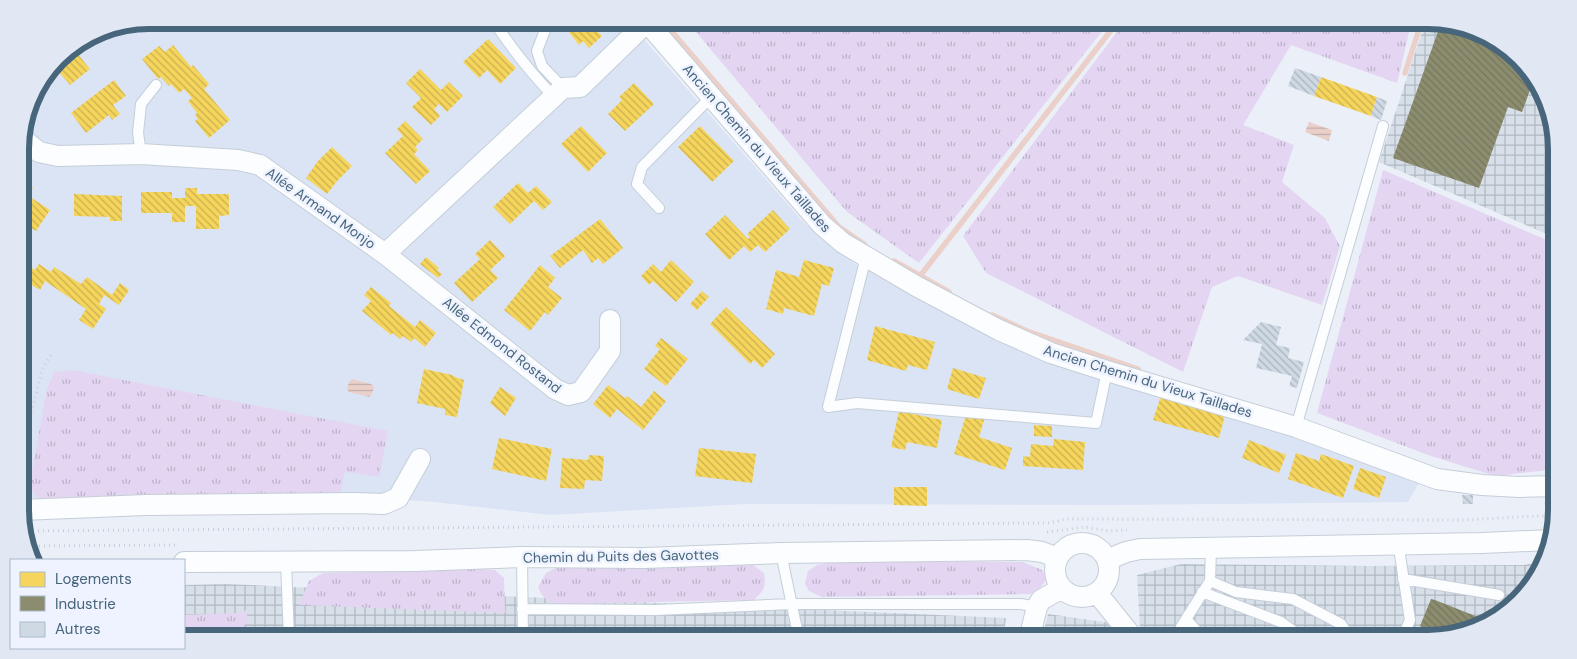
<svg xmlns="http://www.w3.org/2000/svg" width="1577" height="659" viewBox="0 0 1577 659" font-family="'DM Sans',sans-serif">
	<style>
		.residential { fill: #dbe4f5 }
		.industrial { fill: url(#industrial-grid) }
		.grass { fill: url(#grass-tufts) }
		.water { fill: url(#water-rules) }
		.homes { fill: url(#homes-back-hatch) }
		.industry { fill: url(#industry-back-hatch) }
		.lines { fill: none; stroke-linecap: round; stroke-linejoin: round }
		.stream { stroke: #ebd0ca; stroke-width: 5.5 }
		.building { fill: url(#building-back-hatch) }
		.lane-casing { stroke: #c5ced8; stroke-width: 12 }
		.street-casing { stroke: #c5ced8; stroke-width: 22 }
		.path { stroke: #c7d0d8; stroke-width: 3; stroke-dasharray: 1 4; stroke-linecap: butt }
		.lane { stroke: #fcfdfe; stroke-width: 10 }
		.street { stroke: #fcfdfe; stroke-width: 20 }
		.labels { text-anchor: middle; dominant-baseline: central; stroke-width: 5; stroke-linejoin: round; paint-order: stroke }
		.street-label { font-size: 14px; fill: #47657b; stroke: #eef3ff }
		.rim { fill: none; stroke: #47657b; stroke-width: 6 }
	</style>
	<defs>
		<pattern id="industrial-grid" width="8" height="8" patternUnits="userSpaceOnUse" patternTransform="scale(1.25)"><rect width="8" height="8" fill="#d7dfe8"/><path d="M0 4h8M4 0v8" fill="none" stroke="#b0b8c1"/></pattern>
		<pattern id="grass-tufts" width="24" height="20" patternUnits="userSpaceOnUse" patternTransform="scale(1.25)"><rect width="24" height="20" fill="#e4d6f2"/><path d="M3 7l-1-3M5 7V3M7 7l1-3M15 17l-1-3M17 17v-4M19 17l1-3" fill="none" stroke="#bbb1c9"/></pattern>
		<pattern id="water-rules" width="6" height="5" patternUnits="userSpaceOnUse" patternTransform="scale(1.25)"><rect width="6" height="5" fill="#ebd0ca"/><path d="M0 2.5h6" fill="none" stroke="#c0aca9"/></pattern>
		<pattern id="homes-back-hatch" width="6" height="6" patternUnits="userSpaceOnUse" patternTransform="scale(1.25)"><rect width="6" height="6" fill="#f6d55c"/><path d="M-1 5l2 2M0 0l6 6M5-1l2 2" fill="none" stroke="#c9b051"/></pattern>
		<pattern id="industry-back-hatch" width="6" height="6" patternUnits="userSpaceOnUse" patternTransform="scale(1.25)"><rect width="6" height="6" fill="#8c8c6e"/><path d="M-1 5l2 2M0 0l6 6M5-1l2 2" fill="none" stroke="#74765f"/></pattern>
		<pattern id="building-back-hatch" width="6" height="6" patternUnits="userSpaceOnUse" patternTransform="scale(1.25)"><rect width="6" height="6" fill="#cfd9e3"/><path d="M-1 5l2 2M0 0l6 6M5-1l2 2" fill="none" stroke="#aab4bd"/></pattern>
	</defs>
	<rect width="100%" height="100%" fill="#ebeff8"/>
	<path class="residential" d="M149,20H627L805,224L855,264L999,337L1255,422L1420,481L1408,502L1114,505L745,504L550,515L434,502L377,498L21,502L20,140L33,92L64,52L100,30Z"/>
	<path class="industrial" d="M1426,20L1478,31L1530,70L1556,132V238L1379,162Z
		M1547,559L1500,617L1436,639H1147L1140,630L1137,575L1181,564L1372,566L1525,565Z
		M226,584L1006,618L1003,639H184V585Z
		M1048,614L1111,623L1123,639H1042Z"/>
	<path class="grass" d="M686,20H1111L919,263L847,212Z
		M1126,20H1412L1397,83L1291,45L1243,125L1294,145L1282,182L1325,218L1340,246L1322,305L1238,276L1212,287L1183,372L986,273L963,236Z
		M1383,170L1556,244L1557,469L1495,476L1431,456L1317,413Z
		M72,370L388,431L379,477L345,472L340,494L38,498L29,487L47,389L54,372Z
		M836,561L1023,562L1042,570L1047,576C1044,586 1039,589 1030,594L822,597L809,591L805,584L808,571L817,565Z
		M753,565L764,573C766,587 764,591 754,600L556,604C546,601 542,597 538,587L546,573L558,567Z
		M481,569L495,570L504,578L505,613L299,605L309,581L323,573Z
		M247,610C247,615 248,621 245,625C235,640 200,637 184,638V615L239,613Z"/>
	<path class="water" d="M1309,122L1332,130L1329,141L1305,132Z
		M352,379L371,384L374,387L372,394L369,397L349,392L347,389L349,382Z"/>
	<path class="homes" d="M521,20H540L530,29Z
		M559,20H586L602,36L589,48L583,41L579,45Z
		M488,39L516,68L500,84L487,70L479,78L463,62Z
		M173,45L191,67L193,65L209,84L204,89L230,120L209,138L195,121L198,119L195,115L197,113L188,101L192,98L184,89L179,93L171,84L169,86L161,77L158,79L142,59L159,46L165,52Z
		M72,47L90,69L70,85L58,71L63,68L57,61L64,52Z
		M420,69L441,90L449,82L463,96L447,112L439,104L434,109L440,116L431,125L412,107L421,98L406,83Z
		M1321,77L1377,97L1371,116L1314,96Z
		M114,80L126,96L113,105L120,114L112,120L109,115L86,133L71,113Z
		M634,83L654,104L625,131L608,114L622,100L619,97Z
		M405,121L423,139L415,147L418,150L414,154L430,171L416,184L385,153L403,136L397,129Z
		M581,126L607,153L588,172L561,144Z
		M700,126L734,161L712,182L678,147Z
		M332,147L352,166L338,180L327,194L306,178L318,161Z
		M20,179L33,188L27,195L50,210L36,231L20,221Z
		M518,183L528,193L536,186L552,202L543,210L534,201L510,224L493,207Z
		M185,188H197V194H229V215L219,216V229H196V206H185V222H172V213H141V192H172V198H185Z
		M74,194L122,196V221H110V217L74,216Z
		M773,210L790,229L765,252L758,245L750,252L744,246L729,260L705,234L725,215L748,239L750,237L747,234Z
		M600,219L623,248L603,264L598,258L592,263L583,250L560,268L550,256Z
		M490,240L505,256L490,270L498,278L472,302L454,283L480,259L475,254Z
		M426,257L439,268L437,270L442,274L438,278L420,264Z
		M671,260L694,282L676,302L653,281L649,285L641,276L653,264L661,272Z
		M804,260L834,268L829,286L822,284L814,316L784,308L783,314L766,309L776,270L799,277Z
		M23,262L35,270L39,264L51,272L54,267L81,284L87,277L112,295L120,283L129,290L119,305L104,295L99,304L106,309L93,329L79,320L86,309L45,281L40,290L28,283L23,293L21,291V265Z
		M540,265L555,278L548,287L562,298L548,315L545,312L530,331L504,310Z
		M371,287L391,303L389,306L415,327L420,320L436,333L425,347L414,338L411,342L403,336L400,339L393,333L391,335L362,311L371,301L364,295Z
		M702,291L709,297L697,310L690,304Z
		M726,307L775,354L762,368L754,360L750,364L710,324Z
		M875,326L935,342L927,370L908,365L906,371L867,360Z
		M661,338L688,359L666,386L644,369L660,349L655,346Z
		M953,368L986,378L979,399L947,389Z
		M424,369L452,375L455,377L464,380L457,417L445,415V409L417,403Z
		M608,385L625,398L627,396L641,407L654,391L666,401L643,430L617,409L610,418L593,404Z
		M500,387L516,398L505,416L490,403Z
		M1162,393L1181,399L1180,404L1225,415L1219,438L1153,420Z
		M899,411L942,420L937,448L907,442L905,450L891,447Z
		M967,412L985,417L979,437L1012,448L1005,470L954,454Z
		M1034,425L1052,426V437L1034,436Z
		M499,438L552,449L546,481L492,469Z
		M1054,439L1085,442L1083,470L1023,466V456L1030,457L1031,444L1053,446Z
		M1249,440L1286,455L1279,473L1242,458Z
		M699,448L756,454L752,483L695,476Z
		M1296,453L1319,461L1321,454L1354,466L1343,498L1288,479Z
		M589,455L604,456L602,481L585,480L584,489L560,488L562,458L588,460Z
		M1360,468L1386,477L1379,498L1353,489Z
		M894,487H927V506L894,505Z"/>
	<path class="industry" d="M1441,23L1455,25L1485,36L1530,70L1534,79L1522,112L1508,107L1479,188L1393,158Z
		M1431,599L1435,600L1488,621L1436,639H1420L1424,628L1420,626Z
		M863,628L954,630V639H863Z"/>
	<g class="lines">
		<path class="stream" d="M662,20L839,227L864,244
			M1405,73L1422,20
			M894,261L949,292
			M920,276L1119,20
			M992,315L1027,331L1138,369"/>
	</g>
	<path class="building" d="M1295,68L1321,77L1314,96L1288,86Z
		M1377,97L1387,101L1381,120L1371,116Z
		M1261,322L1281,327L1276,345L1290,348L1288,358L1304,362L1297,388L1289,386L1292,376L1256,368L1262,344L1243,340Z
		M1462,495H1473V504H1463Z"/>
	<g class="lines">
		<g class="lane-casing">
			<path id="lane" d="M493,20C511,48 531,73 554,97
				M547,25L537,51L542,66L563,88
				M141,154L138,133L141,104L156,85
				M659,208L637,184L642,167L711,97
				M866,257L828,407L857,403L1096,423L1107,371
				M1296,427L1383,126
				M1400,544V555L1410,620L1402,639
				M781,553L799,639
				M522,557L523,639
				M286,562L289,639
				M1403,579L1499,595
				M1210,581L1236,592L1293,599L1341,624L1351,639
				M1202,592L1281,622L1304,639
				M522,609L656,610L792,604H1021L1037,607
				M1186,619L1204,639
				M1185,639L1181,627L1210,581L1211,548"/>
		</g>
		<g class="street-casing">
			<path id="street" d="M645,20L822,225L843,243L916,286L999,330L1051,353L1107,371L1296,427L1437,479L1482,485L1519,487L1557,486
				M22,133L24,140L39,152L58,156L141,154L238,160L260,165L385,254L563,88L580,87L647,22
				M385,254L555,389L568,395L581,392L610,351V320
				M21,510L146,505L354,503L384,504L398,498L420,459
				M1055 570a27 27 0 1 1 54 0a27 27 0 1 1-54 0Z
				M1107,560L1126,552L1140,549L1482,543L1551,540
				M184,562L415,561L522,557L644,558L781,553L1027,550L1042,552L1058,558
				M1097,593L1134,639
				M1029,639L1037,607L1041,600L1062,588"/>
		</g>
		<path class="path" d="M21,491V485L30,449V417L42,370L51,355
			M1546,503L1547,515
			M23,531L1050,523L1065,519L1462,520L1556,515
			M1047,532L1085,527L1109,531L1127,530
			M29,546L176,545"/>
		<use href="#lane" class="lane"/>
		<use href="#street" class="street"/>
	</g>
	<g class="labels">
		<g class="street-label">
			<text transform="translate(757 148) rotate(49)">Ancien Chemin du Vieux Taillades</text>
			<text transform="translate(321 208) rotate(35)">Allée Armand Monjo</text>
			<text transform="translate(502 345) rotate(38)">Allée Edmond Rostand</text>
			<text transform="translate(1148 381) rotate(17)">Ancien Chemin du Vieux Taillades</text>
			<text transform="translate(621 556) rotate(-1)">Chemin du Puits des Gavottes</text>
		</g>
	</g>
	<path d="M0 0H1577V659H0ZM149 29H1428A120 120 0 0 1 1548 149V510A120 120 0 0 1 1428 630H149A120 120 0 0 1 29 510V149A120 120 0 0 1 149 29Z" fill="#e1e8f4" fill-rule="evenodd"/>
	<path class="rim" d="M149 29H1428A120 120 0 0 1 1548 149V510A120 120 0 0 1 1428 630H149A120 120 0 0 1 29 510V149A120 120 0 0 1 149 29Z"/>
	<rect x="10" y="559" width="175" height="90" fill="#eef3ff" stroke="#abbaca"/>
	<rect x="20" y="572" width="25" height="15" fill="#f6d55c" stroke="#abbaca"/>
	<text x="55" y="584" font-size="15" fill="#47657b">Logements</text>
	<rect x="20" y="596" width="25" height="15" fill="#8c8c6e" stroke="#abbaca"/>
	<text x="55" y="609" font-size="15" fill="#47657b">Industrie</text>
	<rect x="20" y="622" width="25" height="15" fill="#cfd9e3" stroke="#abbaca"/>
	<text x="55" y="634" font-size="15" fill="#47657b">Autres</text>
</svg>
